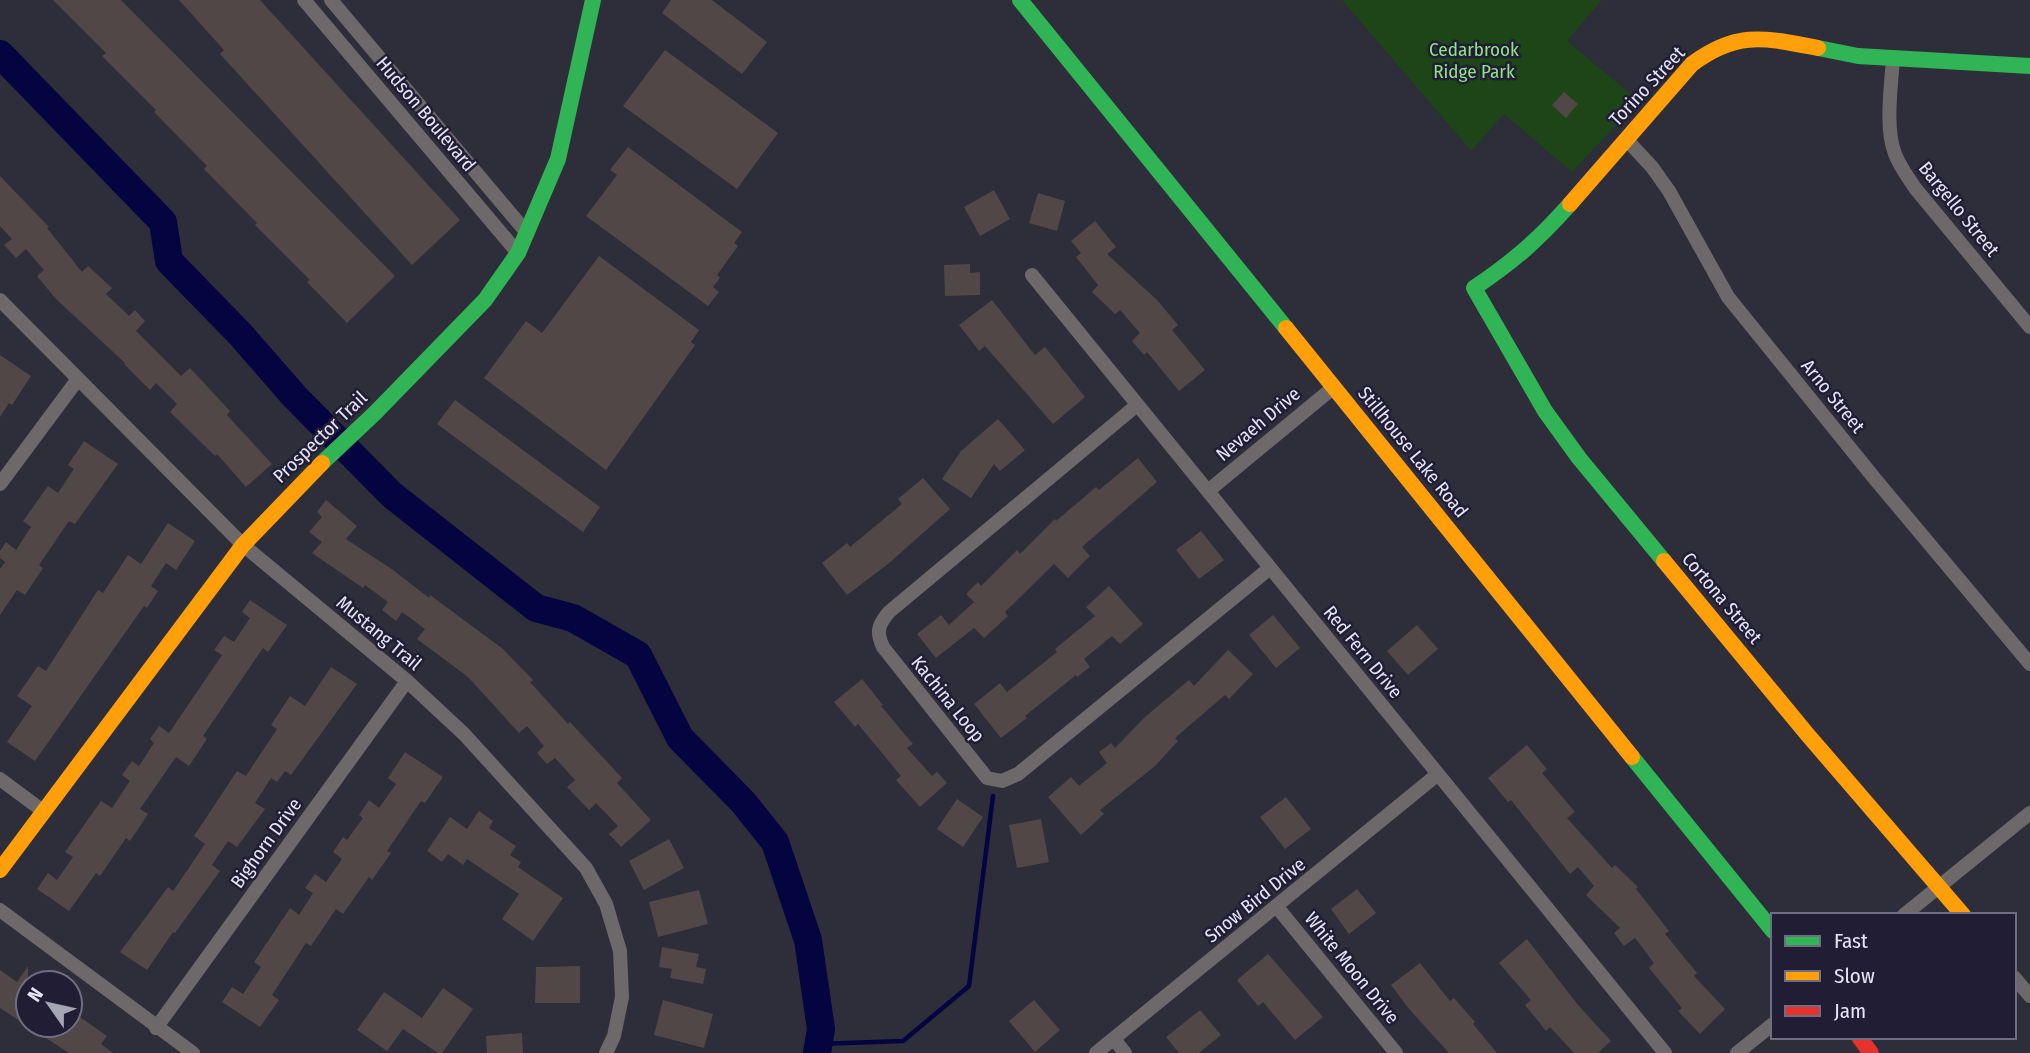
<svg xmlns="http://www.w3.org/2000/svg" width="2030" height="1053" viewBox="0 0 2030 1053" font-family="'Fira Sans Condensed',sans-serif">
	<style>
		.green { fill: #1d4518 }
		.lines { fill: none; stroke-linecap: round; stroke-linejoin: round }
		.stream { stroke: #040441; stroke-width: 4.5 }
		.river { stroke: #040441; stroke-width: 28 }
		.building { fill: #524747 }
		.street { stroke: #6d686a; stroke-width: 14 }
		.fast { stroke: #30b455; stroke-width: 16 }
		.slow { stroke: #ff9f0a; stroke-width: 16 }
		.jam { stroke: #e5322d; stroke-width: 16 }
		.labels { text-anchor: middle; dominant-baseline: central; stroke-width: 5; stroke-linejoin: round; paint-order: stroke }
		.park-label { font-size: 19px; fill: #90e384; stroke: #211d35 }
		.street-label { font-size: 19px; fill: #e6e5f6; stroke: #211d35 }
	</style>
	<rect width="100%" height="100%" fill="#2e2d3a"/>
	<path class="green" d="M1342,0H1602L1567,41L1639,101L1572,172L1504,114L1471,151Z"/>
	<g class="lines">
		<path class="stream" d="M818,1044L903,1041L969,986L993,796"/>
		<path class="river" d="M0,54L163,222L169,261L240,334L295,397L392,495L536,608L573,618L638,655L680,738L743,802L775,842L808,940L821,1029L817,1053"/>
	</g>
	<path class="building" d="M53,0H121L395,276L347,323L307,282L310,280L255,225L257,223L204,169L207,166L154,112L156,110L102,56L106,53Z
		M179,0H260L460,220L412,265L220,54L224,50Z
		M671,0H712L767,42L742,74L662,13Z
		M665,50L778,133L737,189L623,106Z
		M1564,92L1578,104L1566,118L1552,105Z
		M628,147L742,232L734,243L738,246L717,275L720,278L713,287L719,292L708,306L586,216L617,175L610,170Z
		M0,176L49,227L47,228L82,272L88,266L112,288L106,294L129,316L135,310L145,321L136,331L181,376L190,368L230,411L227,415L272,464L246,487L217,454L215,456L170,412L177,404L156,383L150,390L124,364L125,363L56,299L37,276L44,270L26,249L16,258L4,245L12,239L0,226Z
		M994,190L1010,219L980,236L964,207Z
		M1038,193L1065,201L1057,231L1029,223Z
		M1095,221L1116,247L1107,254L1157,300L1178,325L1172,330L1205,370L1179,391L1147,352L1144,355L1132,341L1140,333L1120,310L1115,314L1092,292L1098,285L1076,257L1081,253L1071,241Z
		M599,256L699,330L691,342L695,345L606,470L484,378L526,321L542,333Z
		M970,264V273L980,272V295L945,296L944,265Z
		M992,300L1035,355L1045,347L1085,397L1053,424L985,346L979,351L959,325Z
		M0,355L31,376L12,405L9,403L0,417Z
		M455,400L600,507L583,532L437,424Z
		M998,419L1025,450L1000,471L994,464L971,498L942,479L961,451Z
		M84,441L118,464L75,524L69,521L39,565L43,568L25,595L17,590L0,615V569L5,562L0,558V551L6,542L16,550L31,527L23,521L48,486L58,493L74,469L68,465Z
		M1138,458L1157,482L1082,547L1090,556L1068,578L1054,564L1005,612L1008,616L984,638L974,628L936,658L917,634L941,615L949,625L974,602L966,594L978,582L981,586L1017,550L1020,554L1055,519L1056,521L1096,487L1099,490Z
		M923,478L950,509L888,564L847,595L822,563L847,543L850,547L902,504L898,499Z
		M326,500L357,526L346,539L393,570L429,598L430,595L503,649L533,680L530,682L568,724L570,722L622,778L617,783L651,820L621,847L609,834L618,826L596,803L589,810L567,787L575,780L555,758L547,764L537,753L544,746L527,726L519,733L468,677L417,639L425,629L402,612L396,621L382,610L388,602L365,585L363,588L312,553L322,542L309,532L322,517L317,512Z
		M168,523L195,541L176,570L166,563L151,586L158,591L147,608L144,606L35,761L7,742L32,706L17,696L38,666L46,671L98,590L103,593L128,555L141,564Z
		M1201,531L1224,560L1199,579L1176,550Z
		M1109,586L1143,624L1120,644L1112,636L1084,659L1090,667L1077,677L1076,675L1025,716L1027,718L1001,738L974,704L1000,683L1007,692L1057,652L1055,649L1095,616L1086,607Z
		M250,600L287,625L268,652L263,648L203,736L207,739L189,766L176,757L140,809L148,814L130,841L126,838L100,876L96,873L69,911L37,889L48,873L57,880L73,857L65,852L101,801L112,808L130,781L122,775L132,761L139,766L154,743L150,739L159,726L169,733L222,655L214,650L224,636L234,642L250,618L242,612Z
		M1273,615L1300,648L1276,668L1249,635Z
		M1417,625L1438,649L1408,675L1387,651Z
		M1228,650L1253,674L1229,699L1225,695L1175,738L1178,741L1155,766L1100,810L1104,814L1081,835L1048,797L1071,777L1079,786L1107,763L1099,752L1111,743L1115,748L1145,717L1189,680L1194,686Z
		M331,667L357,684L291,775L285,771L277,782L271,778L255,803L265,809L237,847L228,841L212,865L220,871L175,933L173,932L147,970L120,952L168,887L173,891L205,844L194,836L237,771L246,776L277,729L271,725L290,696L305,706Z
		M862,679L883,705L881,706L913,744L907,748L932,776L937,772L947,783L920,807L896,780L901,776L858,724L855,727L834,702Z
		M1527,745L1547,769L1542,773L1575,812L1567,818L1612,868L1615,865L1638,887L1636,889L1669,931L1665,934L1697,973L1694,976L1725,1009L1700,1034L1678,1011L1682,1008L1649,968L1654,963L1635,938L1624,946L1614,933L1620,928L1586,895L1594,886L1578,867L1570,874L1511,800L1508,802L1488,778Z
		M405,752L443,777L425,803L421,801L387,851L391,853L372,880L369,877L343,914L336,909L311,946L306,943L272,995L279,1000L260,1027L222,1002L232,987L243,994L261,967L254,962L290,908L299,915L313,893L305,888L315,874L326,882L342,859L333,852L343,837L347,840L363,818L359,815L369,800L379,808L396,784L388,778Z
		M1286,797L1311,829L1285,849L1260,817Z
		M957,799L983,817L963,847L937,829Z
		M479,811L493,821L489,828L516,846L510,855L521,862L518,867L563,898L533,941L502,919L519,894L467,859L463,865L448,854L442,862L427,851L450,817L467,829Z
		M1041,819L1049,862L1017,868L1009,825Z
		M669,839L684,868L644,890L629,861Z
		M1357,889L1376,913L1349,934L1331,909Z
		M699,890L708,924L658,937L649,902Z
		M1527,939L1578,1005L1611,1041L1598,1053H1574L1550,1027L1546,1031L1525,1005L1531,1000L1499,963Z
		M662,947L699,954L696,967L706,969L703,984L670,978L672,969L659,967Z
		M1268,954L1323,1017L1295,1040L1263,1002L1258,1006L1237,980Z
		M1420,963L1450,1001L1454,998L1475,1022L1473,1024L1497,1053H1449L1410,1010L1391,985Z
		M28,966V1025H70V1010L107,1036L101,1044L113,1053H69L0,1008V970L17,982Z
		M580,966V1003H535L536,967Z
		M443,988L473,1009L442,1053H438L403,1029L387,1051L357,1030L384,992L422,1018Z
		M663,1000L713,1014L704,1048L654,1035Z
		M1034,1000L1060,1030L1035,1052L1009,1021Z
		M1200,1010L1221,1035L1199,1053H1179L1166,1037Z
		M522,1033L523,1053H487L486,1036Z"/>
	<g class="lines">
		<path class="street" d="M304,0L518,253
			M331,0L527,233
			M1893,59C1891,87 1885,129 1895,154C1900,167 1908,177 1915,188L2030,327
			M1626,139L1652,167L1669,191L1728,297L1875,479L2030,664
			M1032,275L1665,1053
			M0,300L243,545L407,681L464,734L586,868L606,904L620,951L622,997L614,1036L606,1053
			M1137,405L889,612C878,625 876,632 883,647L987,778L1002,781L1018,774L1270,568
			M0,484L78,379
			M1208,491L1334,387
			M0,779L43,811
			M1277,907L1396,1053
			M0,910L193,1053
			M1904,915L2030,813
			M2014,977L2030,996
			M156,1028L407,681
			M1114,1039L1125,1053
			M1096,1053L1438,774
			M1737,1053L1773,1024"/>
		<path class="fast" d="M1020,0L1286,328
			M1818,48L1858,56L2030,66
			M1570,204C1538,240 1514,261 1474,288L1545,411L1579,458L1664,561
			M322,463L375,413L485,300L518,253L558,159L593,0
			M1632,757L1773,931"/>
		<path class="slow" d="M1570,204L1692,64C1738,30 1765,38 1818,48
			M1286,328L1632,757
			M1664,561L1807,734L1963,915
			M0,870L243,545L322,463"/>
		<path class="jam" d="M1859,1037L1871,1053"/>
	</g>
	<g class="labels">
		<g class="park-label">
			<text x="1474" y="49">Cedarbrook<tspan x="1474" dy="22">Ridge Park</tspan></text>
		</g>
		<g class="street-label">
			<text transform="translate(1647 86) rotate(-47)">Torino Street</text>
			<text transform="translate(426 114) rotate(50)">Hudson Boulevard</text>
			<text transform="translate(1959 209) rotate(51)">Bargello Street</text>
			<text transform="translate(1833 396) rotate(51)">Arno Street</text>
			<text transform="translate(1258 424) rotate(-40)">Nevaeh Drive</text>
			<text transform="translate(320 437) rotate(-44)">Prospector Trail</text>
			<text transform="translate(1413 452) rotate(51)">Stillhouse Lake Road</text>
			<text transform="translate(1722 598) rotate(50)">Cortona Street</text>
			<text transform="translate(379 633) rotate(40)">Mustang Trail</text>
			<text transform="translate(1363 652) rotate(51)">Red Fern Drive</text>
			<text transform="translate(948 699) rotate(51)">Kachina Loop</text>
			<text transform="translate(266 843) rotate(-54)">Bighorn Drive</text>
			<text transform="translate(1255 900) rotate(-39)">Snow Bird Drive</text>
			<text transform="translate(1352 968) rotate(51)">White Moon Drive</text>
		</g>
	</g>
	<rect x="1771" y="913" width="245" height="126" fill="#211d35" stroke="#706d82" stroke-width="2"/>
	<rect x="1785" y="936" width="35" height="10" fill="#30b455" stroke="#706d82" stroke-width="2"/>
	<text x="1834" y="948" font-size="21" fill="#e6e5f6">Fast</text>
	<rect x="1785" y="971" width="35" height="10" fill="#ff9f0a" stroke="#706d82" stroke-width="2"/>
	<text x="1834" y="983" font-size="21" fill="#e6e5f6">Slow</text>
	<rect x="1785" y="1006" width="35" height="10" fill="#e5322d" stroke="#706d82" stroke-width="2"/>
	<text x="1834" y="1018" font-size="21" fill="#e6e5f6">Jam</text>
	<g transform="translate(49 1004) rotate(304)"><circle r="33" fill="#211d35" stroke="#706d82" stroke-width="2"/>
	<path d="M0-5L12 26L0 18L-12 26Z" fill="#a6a5b4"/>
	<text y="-10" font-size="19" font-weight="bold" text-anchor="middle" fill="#e6e5f6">N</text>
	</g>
</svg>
